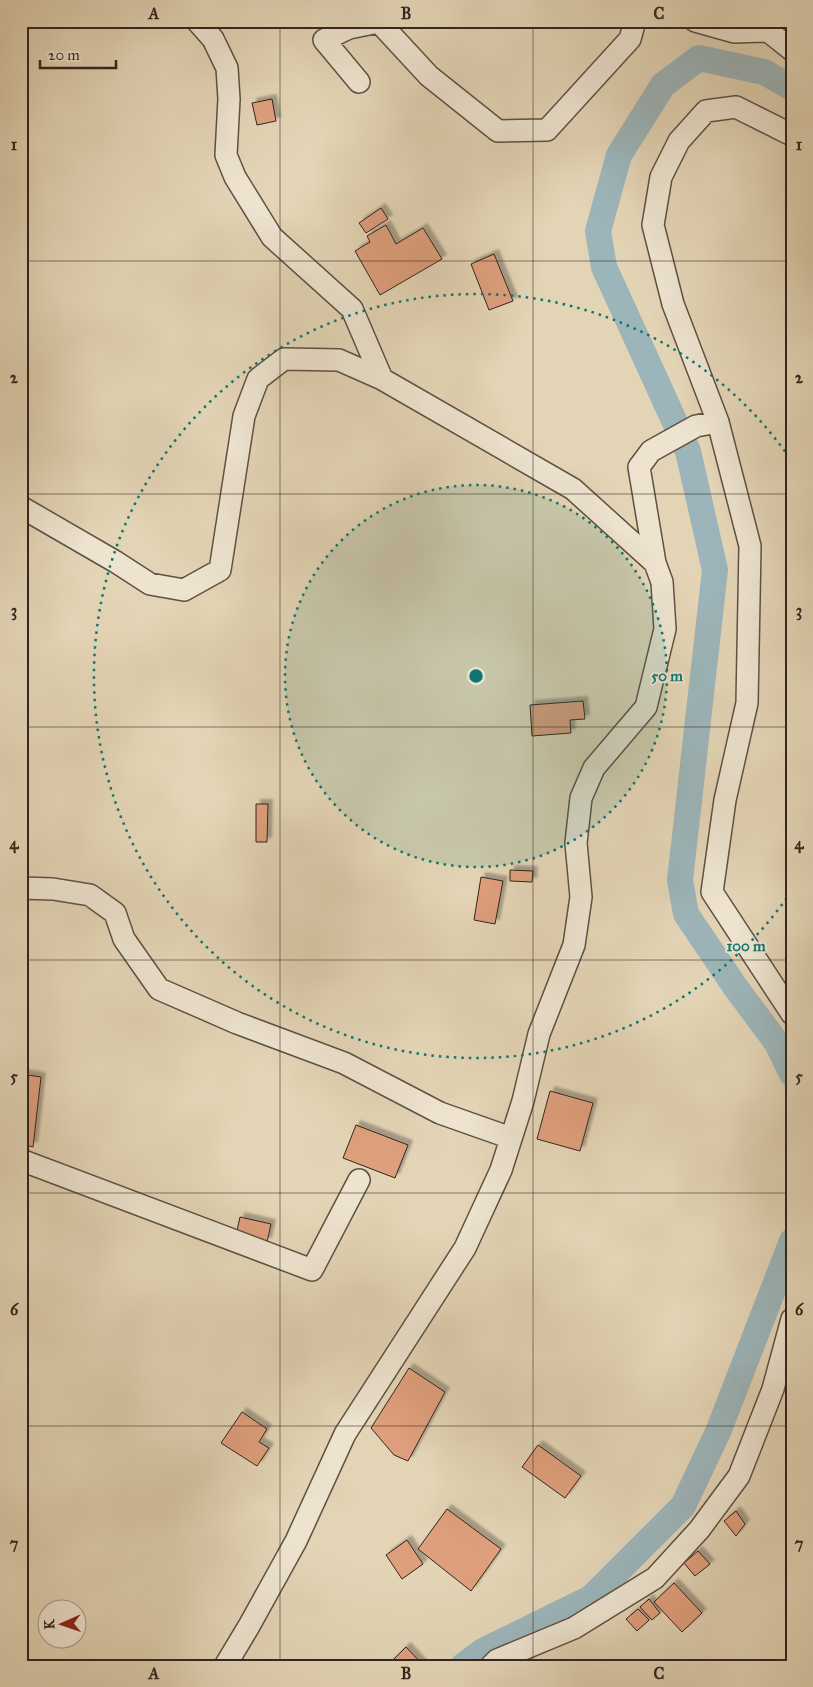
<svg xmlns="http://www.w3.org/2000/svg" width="813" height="1687" viewBox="0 0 813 1687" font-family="'IM FELL Great Primer',serif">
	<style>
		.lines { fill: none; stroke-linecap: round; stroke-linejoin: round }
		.canal { stroke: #9cb5ba; stroke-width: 26 }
		.building { fill: #de9f7b; stroke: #32251e; filter: url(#shadow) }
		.street-casing { stroke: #5e5144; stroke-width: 24 }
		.street { stroke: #ede3cf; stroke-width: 21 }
		.grid { fill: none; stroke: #32251e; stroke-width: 1; stroke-opacity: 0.55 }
		.ring { fill: none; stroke: #0f766e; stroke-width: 2.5; stroke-dasharray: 2.5 5 }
		.centre { fill: #0f766e; stroke: #ede3cf; stroke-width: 2.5 }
		.ring-label { font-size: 15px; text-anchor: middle; font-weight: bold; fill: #0f766e; stroke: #ede3cf; stroke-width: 4; stroke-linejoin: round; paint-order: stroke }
		.neatline { fill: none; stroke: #32251e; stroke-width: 2 }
		.grid-label { font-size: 16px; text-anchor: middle; font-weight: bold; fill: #32251e }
	</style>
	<defs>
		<filter id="shadow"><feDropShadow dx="4.5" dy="-4.5" stdDeviation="1" flood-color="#0004"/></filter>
	</defs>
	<rect width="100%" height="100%" fill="#e3d4b5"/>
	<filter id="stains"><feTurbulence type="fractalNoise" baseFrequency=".004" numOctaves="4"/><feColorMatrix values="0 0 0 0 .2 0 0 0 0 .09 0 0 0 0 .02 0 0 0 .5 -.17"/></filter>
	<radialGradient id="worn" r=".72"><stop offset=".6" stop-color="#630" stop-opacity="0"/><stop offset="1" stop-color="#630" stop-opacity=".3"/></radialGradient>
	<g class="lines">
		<path class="canal" d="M792,88L764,72L699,58L663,85L619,155L598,231L604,267L688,451L715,570L680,880L686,914L736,988L777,1043L792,1074
			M463,1666L483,1651L591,1598L683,1506L718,1432L792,1241"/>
	</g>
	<path class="building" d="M272,99L276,121L257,125L252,103Z
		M381,208L388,219L366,233L359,223Z
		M386,225L396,244L423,228L442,259L380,295L355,251L370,242L367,236Z
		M494,254L513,301L489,310L471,264Z
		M583,701L585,719L570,720L571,733L532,736L530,705Z
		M256,804H268L267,842H256Z
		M510,870L533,871L532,882L510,881Z
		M481,877L503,881L495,924L474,920Z
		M21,1074L41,1077L33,1147L21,1144Z
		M550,1091L593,1103L580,1151L537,1139Z
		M356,1125L408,1145L395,1178L343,1158Z
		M240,1217L271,1224L267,1242L236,1235Z
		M409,1368L445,1392L408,1461L394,1455L371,1428Z
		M242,1412L267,1429L259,1442L269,1448L257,1466L221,1443Z
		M538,1445L581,1476L565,1498L522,1467Z
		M447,1509L501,1549L471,1591L418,1549Z
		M736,1511L745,1524L736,1536L724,1521Z
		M407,1540L423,1564L402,1579L386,1555Z
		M698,1551L710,1564L695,1576L684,1563Z
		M674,1583L702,1613L682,1632L654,1602Z
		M649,1599L660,1613L652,1620L640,1607Z
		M638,1609L649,1620L637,1631L626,1619Z
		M406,1647L424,1666H387Z"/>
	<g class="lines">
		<g class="street-casing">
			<path id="street" d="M197,21L213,39L227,68L229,99L226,155L235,177L272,237L352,309L382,379
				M695,21L734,32L768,31L792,50
				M359,82L324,40L349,28L379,22L429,76L498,131L547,130L630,39L635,21
				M792,135L736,107L706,111L679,141L661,177L653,225L673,304L718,422L750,546L747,703L725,800L712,892L792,1014
				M21,507L116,562L150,584L184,590L220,570L244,416L258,379L284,359L339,360L382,379L573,489L655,563
				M21,888L53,889L90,895L115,913L124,939L159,989L237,1023L344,1063L440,1113L511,1138
				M21,1160L312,1270L359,1180
				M225,1666L249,1626L296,1541L345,1434L465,1248L501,1170L523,1101L539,1034L574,945L581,897L576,843L581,798L594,768L646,707L665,629L662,582L655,563L639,467L651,451L696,426L718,422
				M491,1666L497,1660L574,1628L655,1578L699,1530L739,1476L773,1389L792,1319"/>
		</g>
		<use href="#street" class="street"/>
	</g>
	<path class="grid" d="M280,21V1666M533,21V1666M21,261H792M21,494H792M21,727H792M21,960H792M21,1193H792M21,1426H792"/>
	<circle cx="476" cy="676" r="191" fill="#0f766e" fill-opacity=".12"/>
	<g class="ring">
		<circle cx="476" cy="676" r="191"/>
		<path d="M791 892A382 382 0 1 1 791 460"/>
	</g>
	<circle cx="476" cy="676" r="8" class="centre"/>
	<g class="ring-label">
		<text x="667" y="681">50 m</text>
		<text x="746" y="951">100 m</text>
	</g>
	<rect width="813" height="1687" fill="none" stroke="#e3d4b5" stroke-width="55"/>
	<g transform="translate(62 1624) rotate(268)"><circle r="24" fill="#ede3cf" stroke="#a29788"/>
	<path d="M0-4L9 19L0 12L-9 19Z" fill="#8f2418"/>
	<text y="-8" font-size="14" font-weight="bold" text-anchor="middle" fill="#32251e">K</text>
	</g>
	<path d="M40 60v8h76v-8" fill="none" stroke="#32251e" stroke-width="2.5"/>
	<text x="48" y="60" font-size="15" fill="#32251e" stroke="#ede3cf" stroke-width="4" paint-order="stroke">20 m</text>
	<rect x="28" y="28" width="758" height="1632" class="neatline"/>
	<g class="grid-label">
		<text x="154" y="19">A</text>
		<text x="406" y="19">B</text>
		<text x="659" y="19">C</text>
		<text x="14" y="150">1</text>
		<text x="799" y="150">1</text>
		<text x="14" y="383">2</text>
		<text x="799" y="383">2</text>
		<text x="14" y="616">3</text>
		<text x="799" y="616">3</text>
		<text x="14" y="849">4</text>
		<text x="799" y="849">4</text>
		<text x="14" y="1082">5</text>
		<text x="799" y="1082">5</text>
		<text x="14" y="1315">6</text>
		<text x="799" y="1315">6</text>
		<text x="14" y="1549">7</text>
		<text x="799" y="1549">7</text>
		<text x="154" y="1679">A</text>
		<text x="406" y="1679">B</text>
		<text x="659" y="1679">C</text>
	</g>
	<rect width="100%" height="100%" filter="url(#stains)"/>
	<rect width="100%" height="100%" fill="url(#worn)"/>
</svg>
